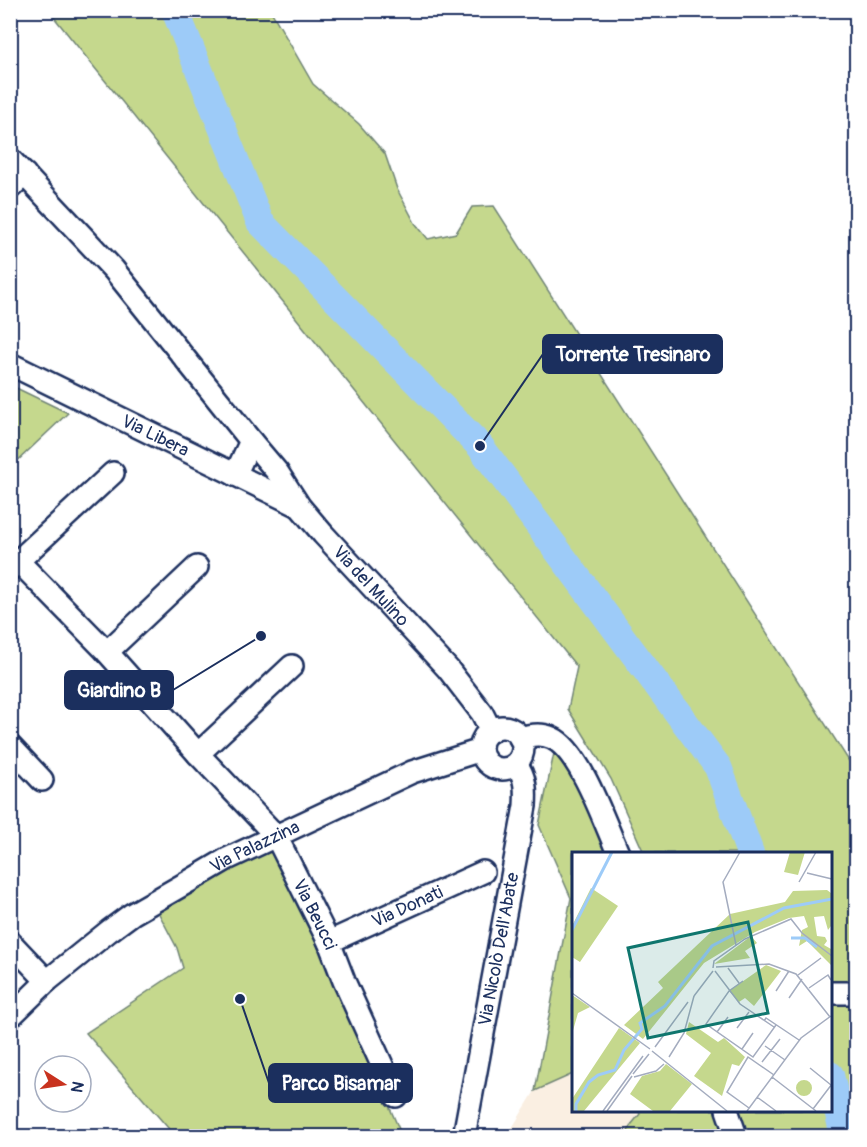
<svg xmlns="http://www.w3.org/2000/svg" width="867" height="1147" viewBox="0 0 867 1147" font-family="Pangolin,sans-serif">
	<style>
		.built { fill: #faefe2 }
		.green { fill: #c5d88d; stroke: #708476; stroke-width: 1.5 }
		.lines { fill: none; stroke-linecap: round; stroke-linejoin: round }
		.river { stroke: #9dcbf8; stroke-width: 28 }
		.minor-casing { stroke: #1b2f5e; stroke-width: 26 }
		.minor { stroke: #fff; stroke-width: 21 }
		.labels { text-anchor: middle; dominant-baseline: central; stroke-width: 4.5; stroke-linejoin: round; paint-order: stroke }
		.street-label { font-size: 18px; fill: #1b2f5e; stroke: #fff }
		.inset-river { fill: none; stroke: #9dcbf8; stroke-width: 3 }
		.inset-road { fill: none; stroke: #a4acbf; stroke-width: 1.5 }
		.view { fill: #0f766e; fill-opacity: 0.15; stroke: #0f766e; stroke-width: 3 }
		.inset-edge { fill: none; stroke: #1b2f5e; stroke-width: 3 }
		.leader { fill: none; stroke: #1b2f5e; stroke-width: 2 }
		.callout-dot { fill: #1b2f5e; stroke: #fff; stroke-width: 2 }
		.callout { fill: #1b2f5e; stroke: #1b2f5e; stroke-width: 2 }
		.callout-label { font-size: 20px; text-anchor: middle; font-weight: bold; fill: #fff }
	</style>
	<rect width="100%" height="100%" fill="#fff"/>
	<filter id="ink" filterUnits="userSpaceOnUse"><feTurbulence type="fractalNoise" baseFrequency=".0167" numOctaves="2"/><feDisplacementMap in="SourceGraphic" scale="12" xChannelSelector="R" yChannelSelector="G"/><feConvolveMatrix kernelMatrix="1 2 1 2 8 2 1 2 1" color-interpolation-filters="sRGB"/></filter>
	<g filter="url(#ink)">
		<path class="built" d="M573,1074V1110H638L640,1114L631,1125L626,1136H507L535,1091Z"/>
		<path class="green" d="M49,11H271L313,84L359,124L385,154L397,189L415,223L428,239L456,233L472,207L494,206L856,772V1136H747L737,1110H830V853H644L611,779L568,709L577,667Z
			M10,385L68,413L11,467H10Z
			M554,753L569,770L607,853H573V1074L535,1091L571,898L539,825Z
			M275,841L402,1136H175L86,1033L183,968L177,948L155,906Z
			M638,1110H718L727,1136H626L631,1125L640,1114Z"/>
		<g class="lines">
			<path class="river" d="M175,10L260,222L480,446L718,767L750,853
				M830,1075L844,1136"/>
			<g class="minor-casing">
				<g id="minor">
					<path d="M10,159L114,270L251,441"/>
					<path d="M10,188L25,174"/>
					<path id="s1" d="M10,364L297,505"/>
					<path id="s2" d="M235,475L251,441L278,473L300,507L323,534L448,669L482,713L491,731"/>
					<path d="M18,561L113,473"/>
					<path id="s3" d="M10,569L18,561L107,652L198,754L276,836L329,942L344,981L396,1096"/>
					<path d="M107,652L197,567"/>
					<circle cx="502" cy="748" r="21"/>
					<path d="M520,738C530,735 541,733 552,738C580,750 605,824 618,853"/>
					<path d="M10,746L42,780"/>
					<path d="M198,754L292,666"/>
					<path d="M10,942L47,981"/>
					<path id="s4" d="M329,942L483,872"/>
					<path d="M830,993H856"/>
					<path id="s5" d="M10,1017L47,981L109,931L132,914L193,879L227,859L412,772L481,750"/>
					<path d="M727,1110L736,1136"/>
					<path id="s6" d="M464,1136L525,806C526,790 526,777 516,764"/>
				</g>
			</g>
			<use href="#minor" class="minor"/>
		</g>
	</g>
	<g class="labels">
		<g class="street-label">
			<text stroke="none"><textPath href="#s1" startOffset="162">Via Libera</textPath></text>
			<text stroke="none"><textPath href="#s2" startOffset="226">Via del Mulino</textPath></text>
			<text stroke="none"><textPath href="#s5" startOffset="300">Via Palazzina</textPath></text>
			<text stroke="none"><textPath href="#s4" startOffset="86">Via Donati</textPath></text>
			<text stroke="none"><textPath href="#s3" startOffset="476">Via Beucci</textPath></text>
			<text stroke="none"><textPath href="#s6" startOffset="190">Via Nicolò Dell'Abate</textPath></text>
		</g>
	</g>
	<g transform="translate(572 852)">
		<rect width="260" height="260" fill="#fff"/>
		<path d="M218,0H233L226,23L212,20ZM19,36L46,54L8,110L0,105V74ZM255,38L259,41V74L256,78L252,64L242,65L245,84L253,85L255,89L252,93L259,97V113L235,89L227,94L230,78L236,75L232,64L217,66L183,80L132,111L71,187L52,173L91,136L86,130L158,62L213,50L221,39ZM179,84L185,91L173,99L178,106L142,112ZM194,113L209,119L182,154L173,146L167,150L157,139ZM0,143L18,155L6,161L0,182ZM117,170L146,190L152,186L173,205L167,214L160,212L150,244L122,224L139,201L114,182ZM47,176L68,191L12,259H0V247ZM94,212L120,232L98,259H81L58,242L70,224L88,219ZM224 236a8 8 0 1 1 16 0a8 8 0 1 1-16 0Z" fill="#c5d88d"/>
		<path class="inset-river" d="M0,78L40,0M219,86H233L245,95M4,259V252L17,230L26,223L43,218L52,198L70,177L68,171L93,154L140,94L212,56L260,47"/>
		<path class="inset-road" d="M235,21L260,27M227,30L244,0M164,93L151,30L168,0M144,115L197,112L224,122L258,165M141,116L142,109L173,87L219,67L230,81L260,104M156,116L167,131M143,119L168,152L202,175M226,123L249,106M171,129L157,139L134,172L181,205L204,173M237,136L256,123L259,128M204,139L217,119M0,141L78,197M122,144L141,119M217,146L230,127M192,169L194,166L227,188M165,176L177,160M145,180L156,165M193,194L213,208M83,195L116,150M170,197L181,181M80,199L155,259M97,205L112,181L122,144M190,210L208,187M238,216L259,233M61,222L77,202M62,225L84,219L92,212M200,225L244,259M185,245L204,259M177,256L155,240L176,205L202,223M241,257L260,232M31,259L71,204M35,259L60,224M175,259L229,186L259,164"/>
		<path class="view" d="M176,70L196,161L76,186L56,96Z"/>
		<rect width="260" height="260" class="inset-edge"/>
	</g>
	<path class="leader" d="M480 446L543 354M261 636L173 690M240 999L269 1083"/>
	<g class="callout-dot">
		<circle cx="480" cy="446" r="6"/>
		<circle cx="261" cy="636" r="6"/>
		<circle cx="240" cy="999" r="6"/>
	</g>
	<g class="callout">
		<rect x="543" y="335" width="179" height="38" rx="6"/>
		<rect x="65" y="671" width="108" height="38" rx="6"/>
		<rect x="269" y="1064" width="143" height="38" rx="6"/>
	</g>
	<g class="callout-label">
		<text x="633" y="361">Torrente Tresinaro</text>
		<text x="119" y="697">Giardino B</text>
		<text x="341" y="1090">Parco Bisamar</text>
	</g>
	<rect width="867" height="1147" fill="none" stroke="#fff" stroke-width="36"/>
	<rect x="18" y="18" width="831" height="1111" fill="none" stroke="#1b2f5e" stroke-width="2" filter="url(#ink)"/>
	<g transform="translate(63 1084) rotate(102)"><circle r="28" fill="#ffffff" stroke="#a4acbf" stroke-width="1.5"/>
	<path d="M0-4.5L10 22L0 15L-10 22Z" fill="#c8321e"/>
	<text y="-9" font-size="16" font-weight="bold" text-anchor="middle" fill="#1b2f5e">N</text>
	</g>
</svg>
